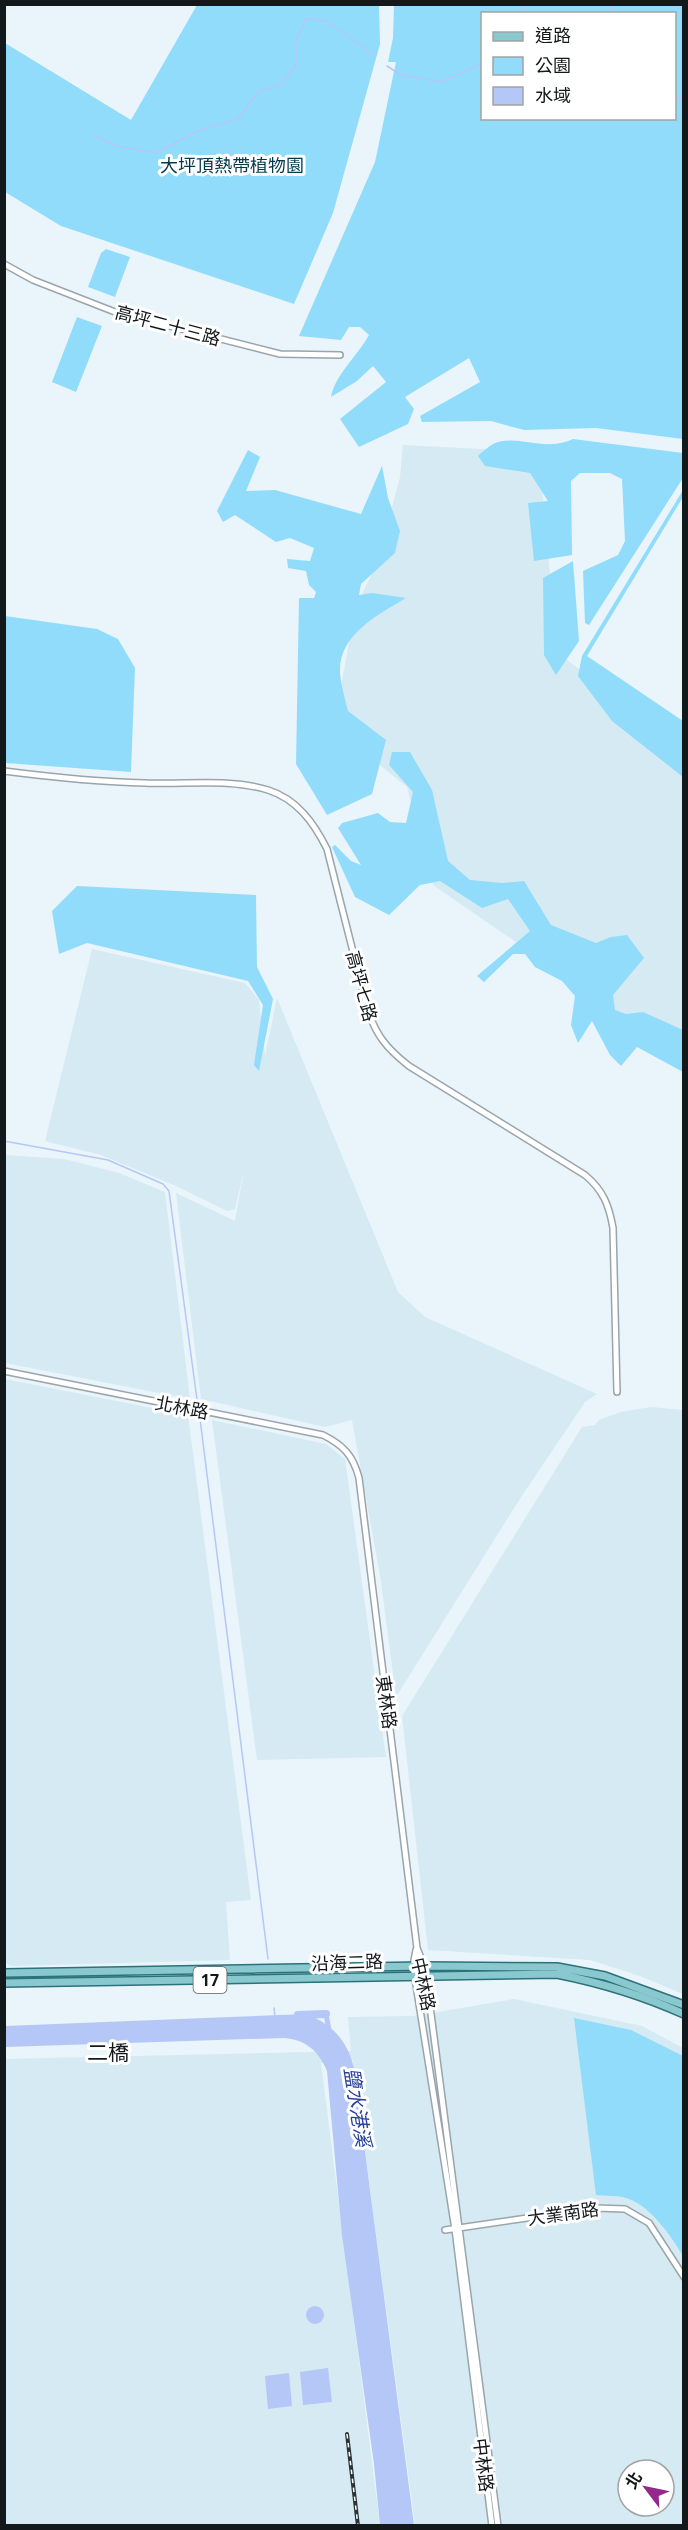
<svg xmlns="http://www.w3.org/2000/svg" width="688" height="2530" viewBox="0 0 688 2530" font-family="'Open Sans','Noto Sans TC',sans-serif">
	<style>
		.built { fill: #d5eaf3; fill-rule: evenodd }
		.green { fill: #91dcfb; fill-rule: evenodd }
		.water { fill: #b4c7f7 }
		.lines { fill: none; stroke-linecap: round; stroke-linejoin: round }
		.stream { stroke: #b4c7f7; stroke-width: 1.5 }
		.canal { stroke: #b4c7f7; stroke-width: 5 }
		.river { stroke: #b4c7f7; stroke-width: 8 }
		.tertiary-casing { stroke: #9aa5ab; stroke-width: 8 }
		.primary-casing { stroke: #2c727a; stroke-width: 10 }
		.tertiary { stroke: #fff; stroke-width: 5 }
		.primary { stroke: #89c8ce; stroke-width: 7 }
		.rail-casing { stroke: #2d3235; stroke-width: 4 }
		.rail { stroke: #fff; stroke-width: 1.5; stroke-dasharray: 4.5; stroke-linecap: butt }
		.labels { text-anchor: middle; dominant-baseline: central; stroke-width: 6; stroke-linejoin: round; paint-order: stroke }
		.shield { fill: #fff; stroke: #5a5d5f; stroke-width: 1.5 }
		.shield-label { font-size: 16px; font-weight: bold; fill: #13181a }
		.park-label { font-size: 18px; fill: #03394a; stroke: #fff }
		.street-label { font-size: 18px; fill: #13181a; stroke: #fff }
		.water-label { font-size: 20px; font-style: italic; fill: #29429b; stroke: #fff }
		.quarter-label { font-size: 21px; fill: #13181a; stroke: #fff }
	</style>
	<rect width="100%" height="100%" fill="#e9f5fb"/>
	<path class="built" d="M403,445L539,452L557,652L683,750V1066L526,949L433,885L407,787L333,727L356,607L378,560L400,477Z
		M92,949L245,983L259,1000L265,1056L277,998L398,1292L425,1317L597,1394L585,1402L521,1497L396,1697L381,1581L352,1420L325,1427L201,1399L176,1193L235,1221L244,1170L235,1209L227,1211L176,1186L101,1155L45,1141Z
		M5,1155L64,1159L119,1173L165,1192L190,1399L5,1363Z
		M5,1379L188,1415L251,1900L226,1902L230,1960L12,1966L5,1963Z
		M651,1407L683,1410V1994L640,1976L590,1960L428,1950L402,1716L582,1427L595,1425L599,1420L621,1412Z
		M212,1420L326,1444L345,1459L386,1757L257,1760Z
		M514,1999L642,2026L683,2048V2525H415L353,2061L321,2063L380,2525H5L4,2059L351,2051L348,2017L414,2016ZM628,2470H664V2506H628Z"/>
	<path class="green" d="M197,5H379L380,44L333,213L294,304L61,226L5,192V43L131,120Z
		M394,5H683V439L596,428L524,430L491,421L422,422L420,416L480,382L469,358L405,397L414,409L408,424L359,447L340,419L386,382L373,366L357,381L331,397C336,373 357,357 369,335L360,327H349L341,340L299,336L375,162L396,62H388L393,38ZM482,14H674V118H482Z
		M106,249L130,257L115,297L88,287L101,253Z
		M77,317L102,326L76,392L52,382Z
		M573,439L683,453V478L589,625L585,623L583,571L618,555L625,541L622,479L610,473H580L571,481L572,555L534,561L528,503L548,501L530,473L485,466L478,456C482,452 488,447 493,444C516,433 544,453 573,439Z
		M248,450L260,457L246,491L275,490L361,514L382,466L388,498L400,531L395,553L361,584L359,595L372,593L406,598C379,614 340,634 340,670C340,683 345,698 348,711L386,740L372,794L327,815L296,764L299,598H314L316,592L309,585L306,571L288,568L287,559L310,561L314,548L290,538L276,542L235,515L223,522L217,511Z
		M683,490V497L587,656L683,721V777L612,721L578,676L582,656Z
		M573,561L579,641L556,675L544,655L543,578Z
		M5,616L97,629L118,639L135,668L131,772L5,763Z
		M392,752H410L432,790L448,861L470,880L502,883L524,881L551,925L596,943L611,937L627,935L644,958L613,995L615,1010L626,1014L643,1012L683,1030V1072L637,1047L621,1066L610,1055L592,1021L578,1043L571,1025L575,996L562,981L535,967L525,954H513L484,982L477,976L530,931L508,899L482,908L440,881L420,885L389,915L355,897L332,847L335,845L351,861L361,865L338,828L342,823L378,813L390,822L406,823L413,792L389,765Z
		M77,886L256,895L257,967L273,999L259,1071L254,1065L263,1005L248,981L87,943L59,954L52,911Z
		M574,2018L631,2030L683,2056V2256C672,2237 651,2207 629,2199C619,2195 606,2196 596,2195Z"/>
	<path class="water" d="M306,2014C332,2024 347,2040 354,2068L414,2525H380L374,2464L342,2235L327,2071C319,2051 305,2039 283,2038L5,2047V2026Z
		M306 2315a9 9 0 1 1 18 0a9 9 0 1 1-18 0Z
		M328,2368L332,2402L303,2405L300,2372Z
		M289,2373L292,2406L268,2409L265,2376Z"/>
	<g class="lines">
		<path class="stream" d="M612,4L614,14
			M521,14L524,4
			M387,66L401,75L440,82L482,64
			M674,95L684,100
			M94,136L117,146L156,153L200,130L238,119L259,91L282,85L296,64V40L306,18L326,21L373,54
			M4,1141L108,1160L163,1184L169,1191L198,1407
			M199,1411L268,1959
			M274,2008L275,2016"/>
		<path class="canal" d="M326,2014L329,2030"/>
		<path class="river" d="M298,2015L326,2014"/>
		<g class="tertiary-casing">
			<path id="tertiary" d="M4,264L33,280L115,312L280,354L340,355
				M4,771C51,777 98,782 145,783C185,785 229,778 268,790C297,799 314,823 327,849L367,1007C375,1034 386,1048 409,1066L585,1175C603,1190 609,1205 613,1228L617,1392
				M4,1371L323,1435C343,1445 353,1455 359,1478L417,1948L424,1966L428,1991L498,2526
				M416,1950L413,1966L455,2229L492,2526
				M445,2230L596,2208L625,2209L649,2223L684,2277"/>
		</g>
		<g class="primary-casing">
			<path id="primary" d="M4,1973L424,1966L557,1967L605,1976L684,2005
				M4,1983L557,1974C602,1983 642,1995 684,2014"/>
		</g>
		<use href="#tertiary" class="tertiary"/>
		<use href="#primary" class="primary"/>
		<g class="rail-casing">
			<path id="rail" d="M347,2434L358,2526"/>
		</g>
		<use href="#rail" class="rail"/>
	</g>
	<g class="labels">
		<rect class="shield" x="193.5" y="1967" width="33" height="26" rx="4.5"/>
		<g class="shield-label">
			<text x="210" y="1980">17</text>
		</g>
		<g class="park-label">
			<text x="232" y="165">大坪頂熱帶植物園</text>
		</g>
		<g class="street-label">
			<text transform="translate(168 325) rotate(15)">高坪二十三路</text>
			<text transform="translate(362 986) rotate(75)">高坪七路</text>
			<text transform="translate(182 1407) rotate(11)">北林路</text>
			<text transform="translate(387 1702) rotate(82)">東林路</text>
			<text transform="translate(347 1962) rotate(-2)">沿海二路</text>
			<text transform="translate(424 1984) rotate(78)">中林路</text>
			<text transform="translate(563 2213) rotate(-8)">大業南路</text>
			<text transform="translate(484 2465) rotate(83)">中林路</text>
		</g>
		<g class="water-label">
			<text transform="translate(358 2107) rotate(81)">鹽水港溪</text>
		</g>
		<g class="quarter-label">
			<text x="108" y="2052">二橋</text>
		</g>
	</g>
	<rect width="688" height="2530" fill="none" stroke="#13181a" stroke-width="12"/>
	<rect x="481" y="12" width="195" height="108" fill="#ffffff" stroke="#a1a3a3" stroke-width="1.5"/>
	<rect x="493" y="32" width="30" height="9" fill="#89c8ce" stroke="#a1a3a3" stroke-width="1.5"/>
	<text x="535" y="42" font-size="18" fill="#13181a">道路</text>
	<rect x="493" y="57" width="30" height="18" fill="#91dcfb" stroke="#a1a3a3" stroke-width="1.5"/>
	<text x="535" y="72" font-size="18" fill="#13181a">公園</text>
	<rect x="493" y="87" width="30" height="18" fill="#b4c7f7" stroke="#a1a3a3" stroke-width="1.5"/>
	<text x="535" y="102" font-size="18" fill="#13181a">水域</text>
	<g transform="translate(646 2488) rotate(302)"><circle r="28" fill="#ffffff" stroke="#a1a3a3" stroke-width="1.5"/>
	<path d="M0-4.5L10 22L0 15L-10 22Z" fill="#93298c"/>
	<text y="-9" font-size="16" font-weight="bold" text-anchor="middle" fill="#13181a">北</text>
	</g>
</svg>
